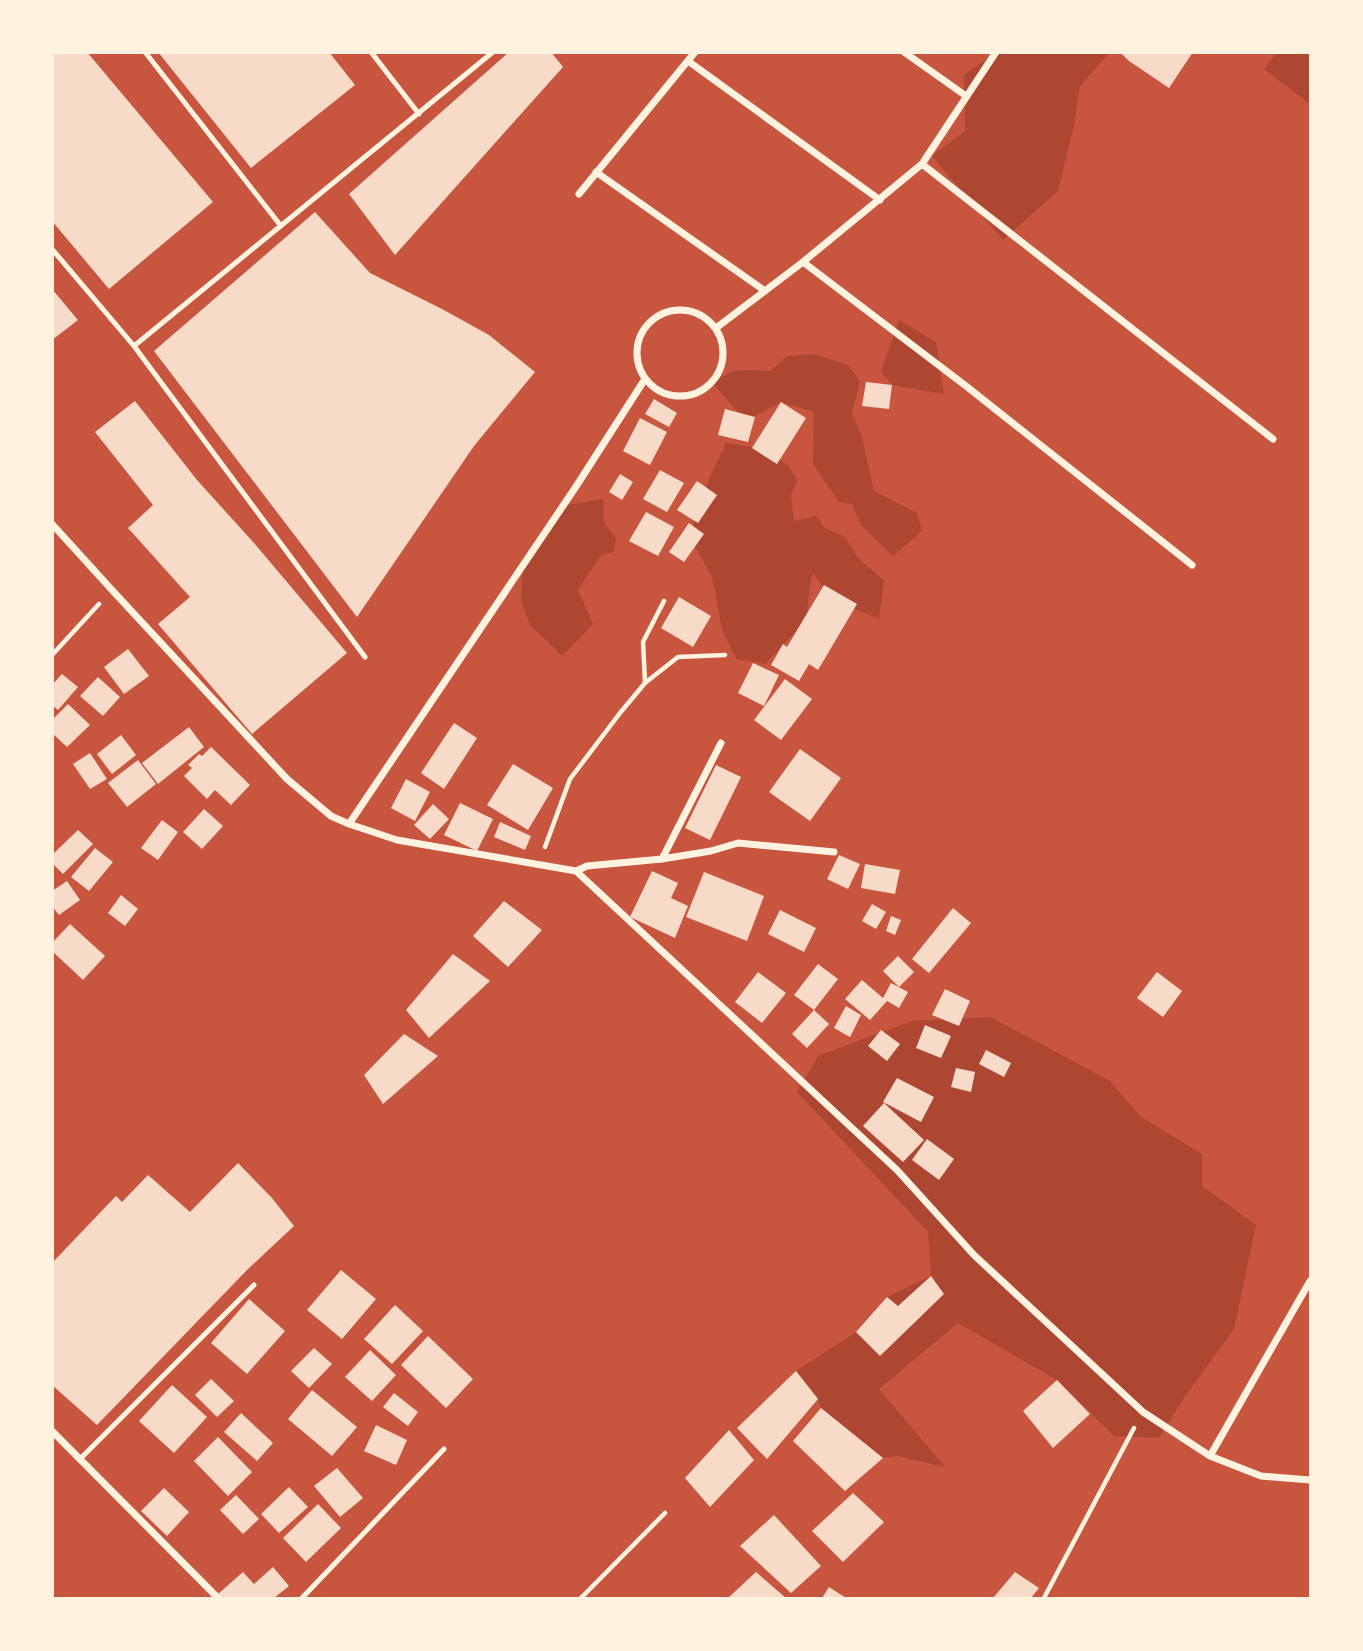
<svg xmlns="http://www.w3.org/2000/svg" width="1363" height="1651" viewBox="0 0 1363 1651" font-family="Signika,sans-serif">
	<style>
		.green { fill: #ae4732 }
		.building { fill: #f7dbc8 }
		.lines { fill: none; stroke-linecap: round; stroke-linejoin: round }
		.path { stroke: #fff3e0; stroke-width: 4.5 }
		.service { stroke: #fff3e0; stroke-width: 5 }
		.minor { stroke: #fff3e0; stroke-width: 7 }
	</style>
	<rect width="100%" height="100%" fill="#c8553d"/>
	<path class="green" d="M995,53H1109L1080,86L1074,125L1058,191L1003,240L932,156L965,131L964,75Z
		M1276,53H1310V104L1264,69Z
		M899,320L936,342L944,394L892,385L881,371Z
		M814,354L848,365L860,381L852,413L862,438L874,491L917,513L922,531L893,556L861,525L852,504L839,502L813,464L814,412L781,402L746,421L713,384C731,366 745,370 770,371L787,356Z
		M726,443C748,445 771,451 788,466C792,470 794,476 797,481L791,496L794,521L817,516L824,528L844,536L859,559L884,580L879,619L830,598L813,573L810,585L806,621L765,664L736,659L722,629L712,577L689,536L710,477Z
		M603,499L604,523L616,538L614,552L601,555L578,590L593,624L562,656L530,625L521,601L523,558L568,505Z
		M990,1017L1109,1080L1141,1117L1202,1154V1186L1256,1225L1234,1329L1186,1395L1159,1438L1114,1436L1057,1380L958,1323L879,1389L945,1467L897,1456L883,1458L821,1408L818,1399L796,1371L856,1332L887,1297L931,1276L928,1232L797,1092L818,1056L912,1021Z"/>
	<path class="building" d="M52,52H87L213,202L109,289L52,221Z
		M158,52H329L355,85L251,168Z
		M509,52H551L563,67L395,255L349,194Z
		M1120,52H1193L1169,88L1129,61Z
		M315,212L370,273L442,309L489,335L535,372L474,446L357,617L154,351Z
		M52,289L78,320L52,340Z
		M866,382L892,385L889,409L862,406Z
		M654,399L677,413L669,427L645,414Z
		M135,401L197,480L254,543L347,653L252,734L158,624L190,597L128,528L153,505L95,432Z
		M781,402L806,418L777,464L752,448Z
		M725,409L755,417L748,442L718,435Z
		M640,418L667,432L650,465L623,451Z
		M660,470L684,483L667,512L643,499Z
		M620,474L633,482L622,500L609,492Z
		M697,481L717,495L698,523L677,510Z
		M646,512L674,527L658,556L629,541Z
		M689,523L704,534L684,562L669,552Z
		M824,585L857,604L818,670L809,664L799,681L771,665L783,644L787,647Z
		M679,597L711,616L693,647L661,628Z
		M128,649L149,676L124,694L104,667Z
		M753,663L779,675L764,706L738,693Z
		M62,674L78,687L58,710L52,705V685Z
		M98,677L120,697L103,716L80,696Z
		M785,679L812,699L781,740L754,720Z
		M68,704L90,725L67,747L52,733V720Z
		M454,723L477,738L444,789L421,773Z
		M189,727L204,747L158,784L142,763Z
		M121,735L136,755L112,774L97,754Z
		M211,747L250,785L231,805L215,790L207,799L184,776L192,768L188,765L199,754L202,756Z
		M800,749L841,778L810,821L769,792Z
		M90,753L107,779L90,789L73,764Z
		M138,760L156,784L127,807L108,783Z
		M513,764L553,788L528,830L487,805Z
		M716,765L741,777L710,840L685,828Z
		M406,779L430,792L415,821L391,808Z
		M460,803L493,819L477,851L444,835Z
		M433,804L449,819L430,839L414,825Z
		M204,809L223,826L202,849L183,832Z
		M162,820L178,832L158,860L141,848Z
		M500,822L531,836L525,850L494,837Z
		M78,830L93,844L63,874L52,863V855Z
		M95,848L113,862L89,891L71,877Z
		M839,855L860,864L848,889L827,879Z
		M865,864L900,870L895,894L861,888Z
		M652,871L678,883L671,898L688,906L675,938L630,917Z
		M704,872L764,896L747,941L686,917Z
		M67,881L80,900L59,915L52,906V891Z
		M121,895L138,909L125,926L108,913Z
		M504,901L542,930L508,967L473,936Z
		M872,904L886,912L876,929L862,921Z
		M953,908L971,923L929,973L912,959Z
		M780,910L816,928L804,952L768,934Z
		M891,916L901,920L895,935L886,931Z
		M70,924L105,956L83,980L52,951V943Z
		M453,954L490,981L429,1038L406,1010Z
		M898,956L914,972L899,987L883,971Z
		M818,964L838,979L814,1010L794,995Z
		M758,972L786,993L762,1023L735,1002Z
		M1157,972L1182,991L1163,1017L1137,998Z
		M862,980L883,998L891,983L908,992L899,1008L887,1001L870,1020L845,999Z
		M945,989L970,1001L959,1026L932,1015Z
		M846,1006L861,1015L850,1037L834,1028Z
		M814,1010L829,1024L807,1048L792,1034Z
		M925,1025L951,1036L941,1058L916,1048Z
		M881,1030L900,1044L887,1061L868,1046Z
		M404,1034L438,1056L383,1104L364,1075Z
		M986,1050L1011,1063L1004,1077L979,1064Z
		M956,1068L975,1072L971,1092L951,1087Z
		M897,1078L934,1097L921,1122L883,1102Z
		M884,1103L924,1140L903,1162L863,1126Z
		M927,1139L954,1159L939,1180L912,1160Z
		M238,1163L272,1198L294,1226L248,1269L97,1425L52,1385V1263L116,1196L122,1202L148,1175L190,1212Z
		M341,1270L376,1299L342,1339L307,1310Z
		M931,1276L944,1294L880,1356L856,1332L887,1297L898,1306Z
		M249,1299L285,1331L247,1374L211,1343Z
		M395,1305L423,1331L392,1364L364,1339Z
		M428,1336L473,1379L446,1408L401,1365Z
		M314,1348L332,1364L309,1388L291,1371Z
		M370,1350L396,1375L372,1401L345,1377Z
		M796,1371L818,1399L767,1459L737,1428Z
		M211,1379L234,1401L217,1417L195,1395Z
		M1057,1380L1090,1414L1053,1448L1023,1411Z
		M172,1385L207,1417L174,1453L139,1421Z
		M312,1390L357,1427L332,1456L288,1419Z
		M394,1393L418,1412L408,1426L383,1407Z
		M821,1408L883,1458L845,1491L793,1441Z
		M241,1413L273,1443L257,1461L224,1432Z
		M376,1425L407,1440L396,1465L364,1451Z
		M729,1430L754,1460L710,1507L685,1478Z
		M218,1437L252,1472L228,1496L194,1461Z
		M337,1468L363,1498L340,1517L314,1486Z
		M289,1487L308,1507L279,1533L261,1514Z
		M164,1488L189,1512L167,1536L141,1511Z
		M853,1493L884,1522L843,1562L812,1531Z
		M236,1495L259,1519L243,1534L220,1510Z
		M318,1504L341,1528L306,1562L283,1538Z
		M774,1515L821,1566L791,1593L740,1546Z
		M273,1567L289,1586L274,1598H222L218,1594L243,1572L254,1584Z
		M756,1572L786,1598H728Z
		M1015,1572L1039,1588L1031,1598H993Z
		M829,1587L846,1598H822Z"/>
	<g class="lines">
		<path class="path" d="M52,655L99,604
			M645,682L643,642L664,601
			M545,847L570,779L620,713L645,683L678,657L725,655
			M581,1598L665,1513
			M1044,1598L1134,1428"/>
		<path class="service" d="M145,52L281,226
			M371,52L419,114
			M52,249L134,346L365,657
			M134,346L493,52
			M80,1459L254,1285
			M302,1598L444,1449"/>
		<path class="minor" d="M904,52L966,96
			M688,61L880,200
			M922,164L1273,439
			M596,172L765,291
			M579,194L695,52
			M803,262L966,386L1192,565
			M637 353a43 43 0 1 1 86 0a43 43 0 1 1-86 0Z
			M716,328L803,262L922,164L996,52
			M52,524L112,590L287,779L331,816L349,824L397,840L576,871L897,1170L974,1255L1143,1412L1210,1456L1261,1476L1310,1480
			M349,824L577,485L645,379
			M662,859L721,743
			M576,871L587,866L662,859L711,851L738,843L834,852
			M52,1431L218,1598
			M1210,1456L1310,1281"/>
	</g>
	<rect width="1363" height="1651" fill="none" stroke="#fff3e0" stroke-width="108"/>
</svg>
